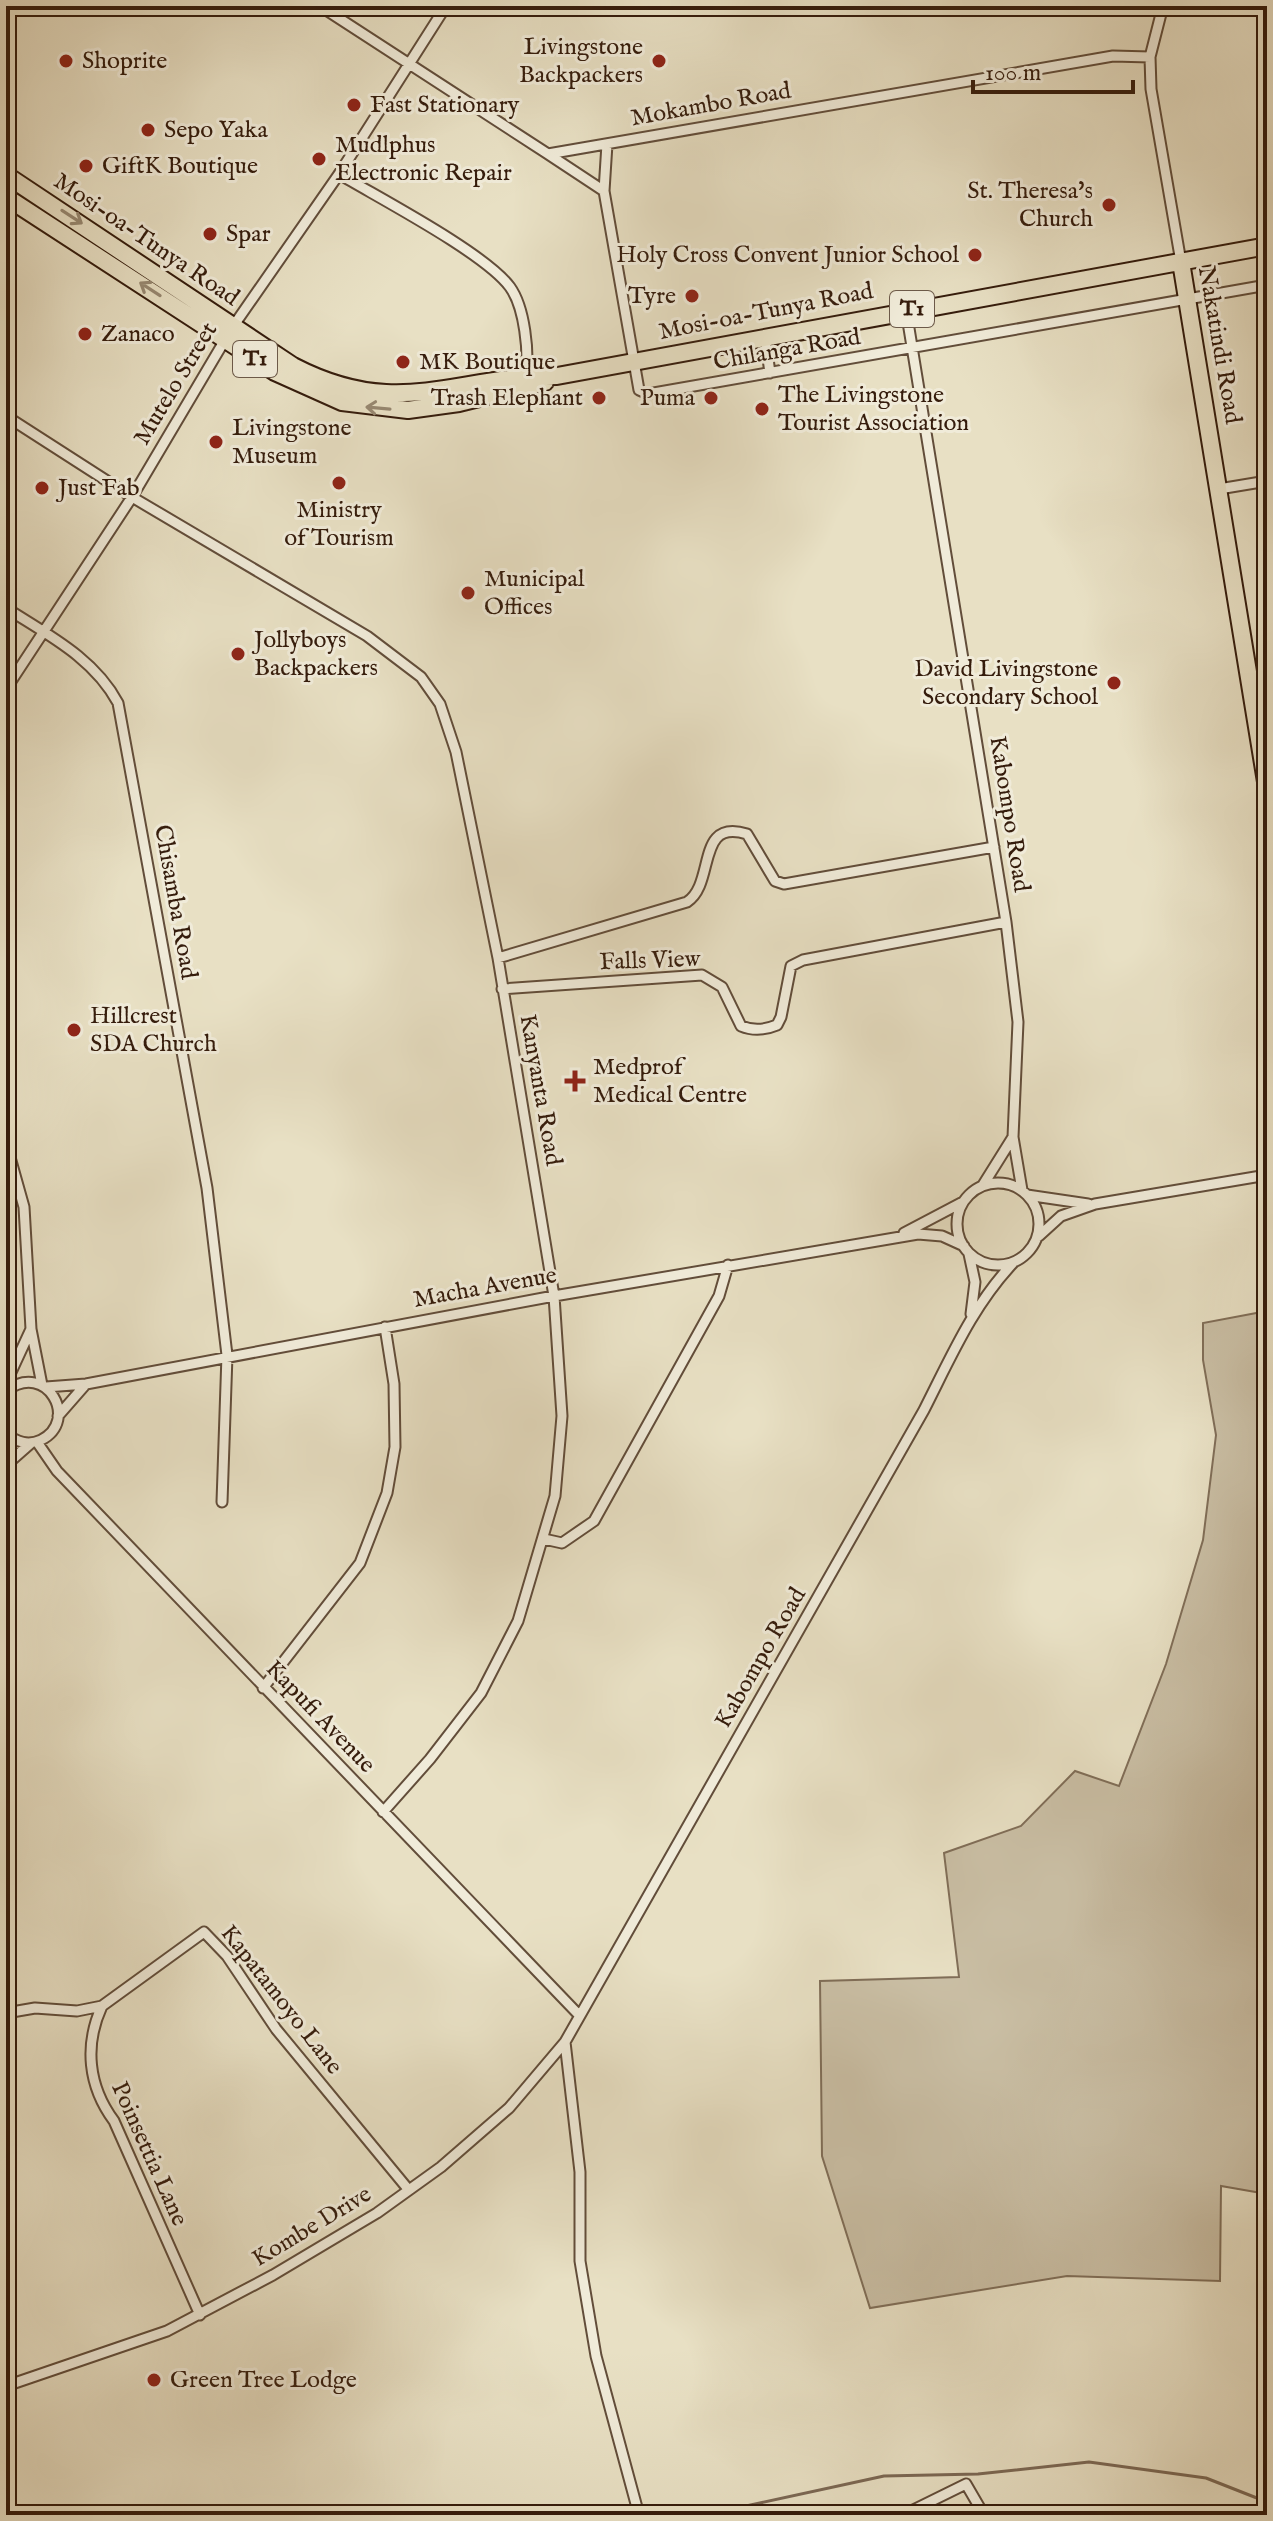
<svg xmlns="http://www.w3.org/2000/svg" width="1273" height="2521" viewBox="0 0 1273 2521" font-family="'IM FELL English',serif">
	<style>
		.green { fill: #cabfa5; stroke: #806e58; stroke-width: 2 }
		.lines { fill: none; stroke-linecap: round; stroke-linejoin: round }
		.stream { stroke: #7c6955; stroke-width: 3 }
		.minor-casing { stroke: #624d3a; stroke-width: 13 }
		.trunk-casing { stroke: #351c0c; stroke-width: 20 }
		.minor { stroke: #f0ebd9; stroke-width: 9 }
		.trunk { stroke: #e8e0c4; stroke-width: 16 }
		.oneway { stroke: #978871 }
		.poi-dot { fill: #8f2418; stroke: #f0ebd9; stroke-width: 3 }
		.labels { text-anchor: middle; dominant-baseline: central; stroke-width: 6; stroke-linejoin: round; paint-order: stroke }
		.shield { fill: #f0ebd9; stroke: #6d5a4a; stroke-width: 2 }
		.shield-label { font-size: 22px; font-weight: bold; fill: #351c0c }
		.poi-label { font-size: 24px; fill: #351c0c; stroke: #f0ebd9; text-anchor: start }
		.street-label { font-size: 24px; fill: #351c0c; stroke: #f0ebd9 }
	</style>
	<rect width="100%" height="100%" fill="#e8e0c4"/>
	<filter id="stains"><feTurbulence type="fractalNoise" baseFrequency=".0025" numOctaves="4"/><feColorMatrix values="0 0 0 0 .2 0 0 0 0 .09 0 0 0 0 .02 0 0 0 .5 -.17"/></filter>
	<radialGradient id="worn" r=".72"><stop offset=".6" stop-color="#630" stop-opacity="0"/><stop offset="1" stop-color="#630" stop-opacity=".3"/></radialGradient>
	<path class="green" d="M1267,1311V2194L1221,2186L1220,2281L1067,2276L870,2308L822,2156L820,1981L959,1977L944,1853L1021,1826L1075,1771L1119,1786L1166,1664L1203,1540L1216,1435L1203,1360V1323Z"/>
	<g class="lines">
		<path class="stream" d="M705,2515L884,2476L978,2474L1089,2462L1206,2478L1267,2502"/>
		<g class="minor-casing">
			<path id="minor" d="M320,6L548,154L1113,56L1150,57
				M1163,6L1150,57L1151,89L1181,262
				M548,154L604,191L639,390L648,394L1267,285
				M339,174C379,198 485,253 510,287C525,308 529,352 526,377
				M604,191L607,144
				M906,310L1006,922L1018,1022L1013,1137L1022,1190
				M765,337L770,373
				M6,416L132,497L367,636L421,677L440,704L456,752L498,958L554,1296L562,1416L555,1496L518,1621L481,1693L430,1759L383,1812
				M1219,489L1267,481
				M6,608C48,635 94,658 118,703L207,1188L227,1355L222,1502
				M1251,688L1267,685
				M6,689L132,497L232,328L339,174L446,6
				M498,958L687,902C716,883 695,818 747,834L775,881L784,884L994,847
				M502,989L702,975L722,987L741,1026C753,1031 765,1030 777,1025L781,1017L791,966L803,960L1006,922
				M6,1143L24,1207L31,1329L42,1385
				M957 1224a41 41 0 1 1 82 0a41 41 0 1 1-82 0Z
				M983,1185L1013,1137
				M1027,1195L1088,1204
				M904,1233L961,1203
				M1039,1236L1061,1216L1095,1204L1267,1175
				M969,1254L975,1282L971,1314
				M6,1383L31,1329
				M46,1387L86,1384L554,1296L918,1234L942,1236L964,1246
				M6,1391C47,1360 80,1421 41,1440C28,1446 17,1442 6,1434
				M58,1416L86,1384
				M37,1442L57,1471L579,2015
				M6,1445V1450
				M6,1465L31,1443
				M544,1539L562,1543L594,1521L719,1296L728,1265
				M263,1688L360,1563L387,1493L395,1447L394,1384L385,1327
				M102,2006C84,2045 88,2086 114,2121L200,2315
				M6,2013L35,2008L77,2011L102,2006L204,1932L227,1956L276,2029L408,2189
				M565,2042L580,2172V2261L596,2356L639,2515
				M6,2386L167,2331L273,2275L377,2213L441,2167L509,2108L565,2042L924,1410C951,1357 973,1305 1014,1262
				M903,2515L966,2484L984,2515"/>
		</g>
		<g class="trunk-casing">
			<path id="trunk" d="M6,175L293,366C399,421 453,376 557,376L1267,246
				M6,197L275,372L342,402L408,410L459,403L545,382
				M1181,262L1267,788"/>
		</g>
		<use href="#minor" class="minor"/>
		<use href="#trunk" class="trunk"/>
	</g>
	<defs><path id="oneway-shaft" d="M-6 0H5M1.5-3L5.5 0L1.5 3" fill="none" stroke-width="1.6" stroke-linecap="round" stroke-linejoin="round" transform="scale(2)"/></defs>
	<g class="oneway">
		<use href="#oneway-shaft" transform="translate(72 217) rotate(33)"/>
		<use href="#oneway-shaft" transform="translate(150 289) rotate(-147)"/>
		<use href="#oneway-shaft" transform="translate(378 408) rotate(-175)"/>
	</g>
	<g class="poi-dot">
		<circle cx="66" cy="61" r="8"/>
		<circle cx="659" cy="61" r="8"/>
		<circle cx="354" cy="105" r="8"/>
		<circle cx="148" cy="130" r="8"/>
		<circle cx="319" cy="159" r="8"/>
		<circle cx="86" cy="166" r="8"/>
		<circle cx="1109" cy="205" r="8"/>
		<circle cx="210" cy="234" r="8"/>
		<circle cx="975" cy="255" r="8"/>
		<circle cx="692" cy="296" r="8"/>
		<circle cx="85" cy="334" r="8"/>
		<circle cx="403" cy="362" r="8"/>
		<circle cx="599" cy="398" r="8"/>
		<circle cx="711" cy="398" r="8"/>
		<circle cx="762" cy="409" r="8"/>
		<circle cx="216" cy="442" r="8"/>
		<circle cx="339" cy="483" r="8"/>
		<circle cx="42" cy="488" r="8"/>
		<circle cx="468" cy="593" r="8"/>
		<circle cx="238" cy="654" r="8"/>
		<circle cx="1114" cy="683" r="8"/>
		<circle cx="74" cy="1030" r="8"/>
		<path d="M571 1069h8v8h8v8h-8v8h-8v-8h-8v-8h8z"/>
		<circle cx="154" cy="2380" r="8"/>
	</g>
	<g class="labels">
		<g class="shield">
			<rect x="890" y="291" width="44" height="36" rx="6"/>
			<rect x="233" y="341" width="44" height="36" rx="6"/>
		</g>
		<g class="shield-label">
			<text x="912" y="309">T1</text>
			<text x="255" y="359">T1</text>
		</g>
		<g class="poi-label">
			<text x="643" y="47" text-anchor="end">Livingstone<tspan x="643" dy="28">Backpackers</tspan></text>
			<text x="82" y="61">Shoprite</text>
			<text x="370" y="105">Fast Stationary</text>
			<text x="164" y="130">Sepo Yaka</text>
			<text x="335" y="145">Mudlphus<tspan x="335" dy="28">Electronic Repair</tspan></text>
			<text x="102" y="166">GiftK Boutique</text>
			<text x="1093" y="191" text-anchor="end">St. Theresa's<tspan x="1093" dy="28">Church</tspan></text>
			<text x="226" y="234">Spar</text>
			<text x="959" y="255" text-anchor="end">Holy Cross Convent Junior School</text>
			<text x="676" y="296" text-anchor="end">Tyre</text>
			<text x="101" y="334">Zanaco</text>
			<text x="419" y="362">MK Boutique</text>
			<text x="778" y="395">The Livingstone<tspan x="778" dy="28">Tourist Association</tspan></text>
			<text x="583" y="398" text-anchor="end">Trash Elephant</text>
			<text x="695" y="398" text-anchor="end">Puma</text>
			<text x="232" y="428">Livingstone<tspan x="232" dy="28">Museum</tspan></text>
			<text x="58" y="488">Just Fab</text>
			<text x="339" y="510" text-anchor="middle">Ministry<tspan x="339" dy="28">of Tourism</tspan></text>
			<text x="484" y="579">Municipal<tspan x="484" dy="28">Offices</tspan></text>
			<text x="254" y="640">Jollyboys<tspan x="254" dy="28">Backpackers</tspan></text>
			<text x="1098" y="669" text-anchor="end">David Livingstone<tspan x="1098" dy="28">Secondary School</tspan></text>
			<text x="90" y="1016">Hillcrest<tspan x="90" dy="28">SDA Church</tspan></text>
			<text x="593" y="1067">Medprof<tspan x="593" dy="28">Medical Centre</tspan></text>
			<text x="170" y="2380">Green Tree Lodge</text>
		</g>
		<g class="street-label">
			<text transform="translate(711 105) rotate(-10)">Mokambo Road</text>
			<text transform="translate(146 240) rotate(34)">Mosi-oa-Tunya Road</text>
			<text transform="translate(766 312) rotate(-11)">Mosi-oa-Tunya Road</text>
			<text transform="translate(1219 345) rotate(80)">Nakatindi Road</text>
			<text transform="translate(787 350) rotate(-10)">Chilanga Road</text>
			<text transform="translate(176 384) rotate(-59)">Mutelo Street</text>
			<text transform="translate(1009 814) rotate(81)">Kabompo Road</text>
			<text transform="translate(175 902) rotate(80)">Chisamba Road</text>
			<text transform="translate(650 961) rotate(-2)">Falls View</text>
			<text transform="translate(540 1090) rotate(80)">Kanyanta Road</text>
			<text transform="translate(485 1288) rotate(-10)">Macha Avenue</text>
			<text transform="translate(761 1658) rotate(-60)">Kabompo Road</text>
			<text transform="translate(320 1717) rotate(46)">Kapufi Avenue</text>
			<text transform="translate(281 2000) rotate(52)">Kapatamoyo Lane</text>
			<text transform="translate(149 2154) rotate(66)">Poinsettia Lane</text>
			<text transform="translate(312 2227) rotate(-31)">Kombe Drive</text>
		</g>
	</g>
	<rect width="1273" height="2521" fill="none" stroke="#e8e0c4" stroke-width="32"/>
	<rect x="8" y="8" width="1257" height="2505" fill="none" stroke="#351c0c" stroke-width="4"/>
	<rect x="16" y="16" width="1241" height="2489" fill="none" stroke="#351c0c" stroke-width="2"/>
	<path d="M973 80v12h160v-12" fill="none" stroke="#351c0c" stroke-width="4"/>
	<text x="985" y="80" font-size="24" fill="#351c0c" stroke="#f0ebd9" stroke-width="6" paint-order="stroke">100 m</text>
	<rect width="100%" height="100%" filter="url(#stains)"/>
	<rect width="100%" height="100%" fill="url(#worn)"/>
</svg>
